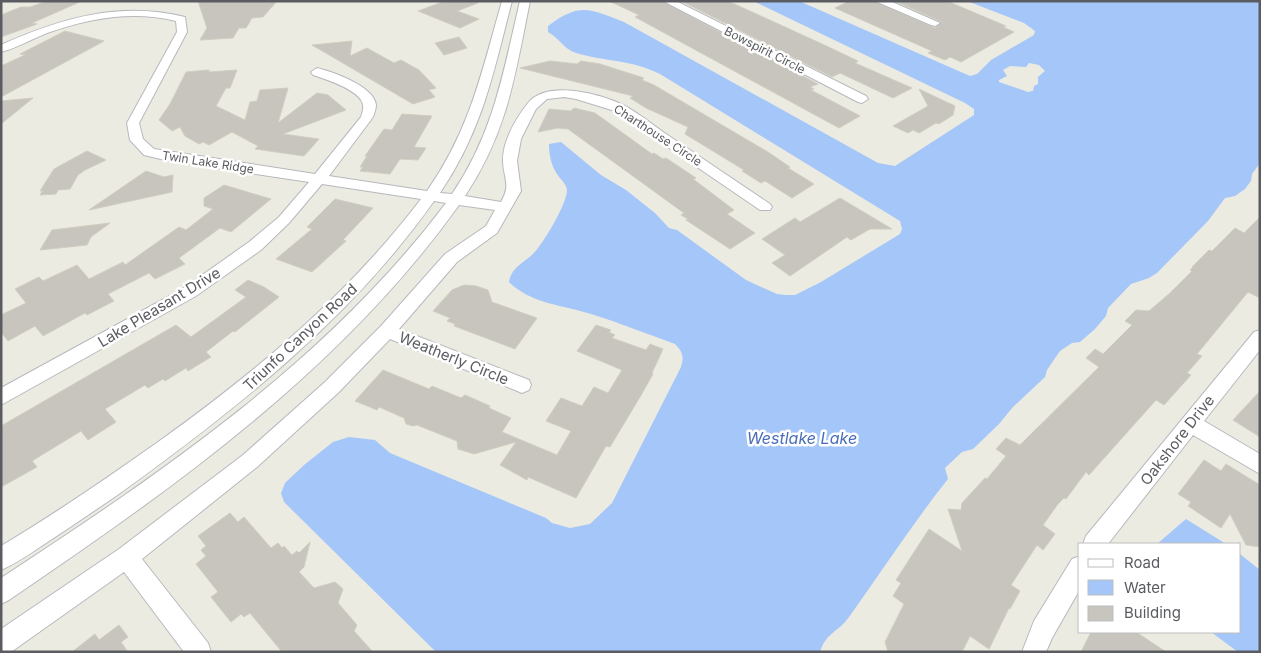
<svg xmlns="http://www.w3.org/2000/svg" width="1261" height="653" viewBox="0 0 1261 653" font-family="Inter,sans-serif">
	<style>
		.water { fill: #a5c6f8; fill-rule: evenodd }
		.building { fill: #c7c5be; stroke: #d0cec0 }
		.lines { fill: none; stroke-linecap: round; stroke-linejoin: round }
		.minor-casing { stroke: #b7b8bd; stroke-width: 2 }
		.minor { fill: #fff; fill-rule: evenodd }
		.labels { text-anchor: middle; dominant-baseline: central; stroke-width: 5; stroke-linejoin: round; paint-order: stroke }
		.far-street-label { font-size: 12px; fill: #5a5c61; stroke: #fff }
		.street-label { font-size: 15px; fill: #5a5c61; stroke: #fff }
		.water-label { font-size: 16px; font-style: italic; fill: #4b6eb8; stroke: #fff }
	</style>
	<rect width="100%" height="100%" fill="#ecebe2"/>
	<path class="water" d="M753,1H799L970,76L977,74L991,60L1034,35L1035,31L1024,23L967,1H1260V163L1252,174L1251,181L1245,189L1235,196L1225,198L1208,221L1157,273L1149,278L1131,284L1108,308L1106,316L1095,329L1080,342L1072,343L1060,351L1047,370L1045,377L1013,407L999,424L973,449L962,452L945,468L948,479C913,523 882,571 849,617C838,633 827,631 820,652H436L284,502L281,493L285,483L304,465L333,442L349,437L375,440L390,453L546,518L552,523L570,528L590,524L612,503L681,367C684,357 683,352 675,344C647,334 620,323 591,314C563,305 531,304 509,282C512,267 522,264 533,254C543,244 567,204 567,190C566,183 560,179 557,174C551,165 549,154 549,144L561,142L601,175L626,190L655,213L669,228L677,230L746,280L777,294L786,295H795L821,282L900,234L902,229L900,221L660,74C630,59 606,62 576,53C564,49 559,38 548,32V26C580,2 590,9 624,22L878,163L895,166L974,115V109L965,103ZM1029,63L1039,65L1045,71L1038,77V84L1034,86L1033,91L1028,92L999,82V80L1007,76L1003,70L1010,66L1026,67Z
		M1186,519L1226,544H1157Z
		M1240,554L1260,570V652H1238L1211,632H1240Z"/>
	<path class="building" d="M47,1H82L32,23L37,24L1,37V15L21,7H30Z
		M198,1H277L263,17L252,18L246,28H239L233,38L200,40L207,28Z
		M445,1H478V3L457,11L479,19L460,28L418,11Z
		M609,1H661L818,84L810,87L814,89L811,90L860,116L839,128L635,17L639,15Z
		M681,1H728L820,43L858,61L855,63L912,88L893,98L840,73L832,77Z
		M849,1H873L935,28L942,22L895,1H947L1006,26L1003,27L1014,32L961,62L950,57L945,60L928,53L932,51L835,8Z
		M65,31L104,41L1,97V66L25,55L20,54Z
		M459,37L467,48L444,55L435,43Z
		M352,41L350,56L367,48L394,63L401,60L419,70L436,88L429,90L435,97L413,104L312,45Z
		M550,61L577,64L581,61L600,64L644,78L642,80L654,85L768,152L790,167L788,168L814,184L792,198L765,181L761,183L742,171L744,170L685,134L688,127L646,108L630,98L633,96L520,68Z
		M208,70H209V72L237,70L230,88H226L216,106L245,120L250,102L257,101L260,90L288,88L278,123L317,93L328,95L346,110L283,134L319,139L304,156L255,149L258,146L232,132L209,145L203,142L199,144L185,136L180,127L172,131L159,120L170,104L186,72Z
		M919,89L955,106L953,115L939,124L936,123L919,133L913,130L908,133L893,126L928,106Z
		M33,98L1,124V101Z
		M574,108L595,113L652,154L654,153L663,159L666,158L696,178L693,179L734,210L727,214L755,233L730,249L686,220L688,219L681,215L684,213L568,129L558,128L538,132L549,109L571,111Z
		M402,114L432,116L414,147L426,148L418,160L400,159L390,174L360,171L363,167H360L367,156H365L384,129L392,130Z
		M87,151L106,160L85,170L78,175L70,189L58,190L56,194L40,195L43,190L40,191L54,169Z
		M146,171L164,177L173,175L172,192L89,210Z
		M224,185L271,199L231,232L220,228L179,258L185,264L155,279L149,273L108,294L114,301L87,315L85,313L43,336L35,326L8,341L1,332V315L26,303L15,289L39,277L43,281L77,265L89,279L123,262L125,265L179,227L186,230L213,209L204,206V198Z
		M840,198L892,229H870L851,240L847,237L790,276L772,263L785,255L762,239L795,218L800,222Z
		M335,199L373,208L343,240L346,241L312,272L276,259L312,229L307,227Z
		M1260,217V298L1248,292L1197,354L1202,356L1187,373L1191,375L1164,405L1156,400L1089,475L1086,472L1066,499L1064,498L1058,504L1043,525L1055,534L1043,550L1037,545L1011,585L1020,591L1010,609L1009,608L989,649L970,636L962,652H888L885,642L904,604L893,596L901,583L896,580L929,529L962,551L948,509L961,510L962,503L985,478L987,479L1006,456L996,449L1006,438L1020,445L1099,367L1086,358L1095,349L1103,354L1132,325L1125,321L1136,310L1149,311L1170,293L1192,271L1190,270L1193,267H1192L1209,250L1212,251L1235,228L1244,233Z
		M110,223L91,237L87,245L40,250L52,230Z
		M248,280L264,287L279,297L235,332L233,331L206,352L211,357L188,371L186,368L165,381L163,379L148,388L145,385L105,409L116,422L88,440L81,431L32,461L37,467L1,487V426L176,325L191,337L246,297L235,290Z
		M464,285L476,286L488,290L492,302L537,318L515,349L454,326L455,324L447,321L450,318L433,311L452,290Z
		M596,325L611,330L609,332L615,335L612,338L646,350L650,344L663,349L652,373L653,374L640,397L610,447L606,446L576,498L528,477L527,480L500,465L516,442L474,454L458,449L457,441L417,425L413,426L406,424L404,418L379,407L377,410L355,401L383,370L429,389L432,386L461,398L465,395L490,406L489,408L511,418L502,432L557,455L571,431L546,421L561,398L582,406L594,387L608,393L622,370L577,351Z
		M1260,391V437L1233,420Z
		M1204,460L1221,471L1226,464L1260,485V547L1246,545L1230,514L1221,528L1188,506L1191,502L1178,494Z
		M230,513L238,522L244,517L271,548L278,543L282,548L284,546L292,555L297,551L299,553L310,542L304,567L299,572L314,588L335,582L343,589L338,603L357,625L354,631L373,652H282L250,613L244,617L241,614L231,622L211,597L218,592L196,564L206,556L201,550L206,546L198,536Z
		M119,625L128,637L121,642L128,652H72L95,634L99,640Z
		M1091,632H1136L1166,652H1081Z"/>
	<g class="lines">
		<g class="minor-casing">
			<path id="minor" d="M502,1H512C493,74 483,129 440,193L452,194C494,132 503,73 520,1H530C515,75 508,131 465,196L501,202C511,184 504,180 503,162C502,142 516,118 528,103C547,79 602,94 625,106C640,114 654,126 669,136C703,159 736,181 770,204L772,207L770,210H760L615,111L576,99L564,97L547,99L536,109L521,139L517,161L521,191L497,233L457,262L399,329L529,380L531,385L529,390L522,393L515,390L390,339L339,392L257,467L142,559L208,643L211,652H184L124,572L11,652H1V629L119,549L243,455L325,382L381,326L445,254L486,226L495,210L459,205C341,370 175,487 9,600L1,604V578C163,472 328,360 446,203L434,201C350,320 234,411 116,496C91,513 66,530 40,547C28,555 15,564 1,570V546C55,514 107,478 158,442C256,372 348,295 421,199L322,184L289,223L261,250L196,296L1,405V388L184,288L249,242L279,217L309,182L169,161L144,155L130,140L127,123L177,32L176,21C133,10 89,18 47,33C32,39 17,48 1,52V45C61,18 120,1 185,17L187,32L139,123L143,139L154,149L315,174L361,117C362,113 364,108 363,105C361,90 325,79 313,75L311,72L317,68C333,72 374,86 376,105C376,109 374,114 373,117L329,176L427,191C470,130 482,71 502,1Z
				M663,1H676L866,96L868,99L862,103L858,102Z
				M875,1H890L940,23L935,26L931,25Z
				M1260,330V350L1204,421L1260,454V474L1193,435L1108,544H1083L1086,536L1254,332Z
				M1080,556V589L1052,638L1046,652H1022L1034,621L1072,559Z"/>
		</g>
		<use href="#minor" class="minor"/>
	</g>
	<g class="labels">
		<g class="far-street-label">
			<text transform="translate(765 50) rotate(27)">Bowspirit Circle</text>
			<text transform="translate(658 135) rotate(33)">Charthouse Circle</text>
			<text transform="translate(208 162) rotate(9)">Twin Lake Ridge</text>
		</g>
		<g class="street-label">
			<text transform="translate(159 307) rotate(-31)">Lake Pleasant Drive</text>
			<text transform="translate(300 337) rotate(-43)">Triunfo Canyon Road</text>
			<text transform="translate(454 358) rotate(22)">Weatherly Circle</text>
			<text transform="translate(1177 440) rotate(-52)">Oakshore Drive</text>
		</g>
		<g class="water-label">
			<text x="802" y="438">Westlake Lake</text>
		</g>
	</g>
	<rect width="1261" height="653" fill="none" stroke="#5a5c61" stroke-width="5"/>
	<rect x="1078" y="543" width="162" height="90" fill="#ffffff" stroke="#bdbec0"/>
	<rect x="1088" y="559" width="25" height="8" fill="#ffffff" stroke="#bdbec0"/>
	<text x="1124" y="568" font-size="15" fill="#5a5c61">Road</text>
	<rect x="1088" y="580" width="25" height="15" fill="#a5c6f8" stroke="#bdbec0"/>
	<text x="1124" y="593" font-size="15" fill="#5a5c61">Water</text>
	<rect x="1088" y="606" width="25" height="15" fill="#c7c5be" stroke="#bdbec0"/>
	<text x="1124" y="618" font-size="15" fill="#5a5c61">Building</text>
</svg>
